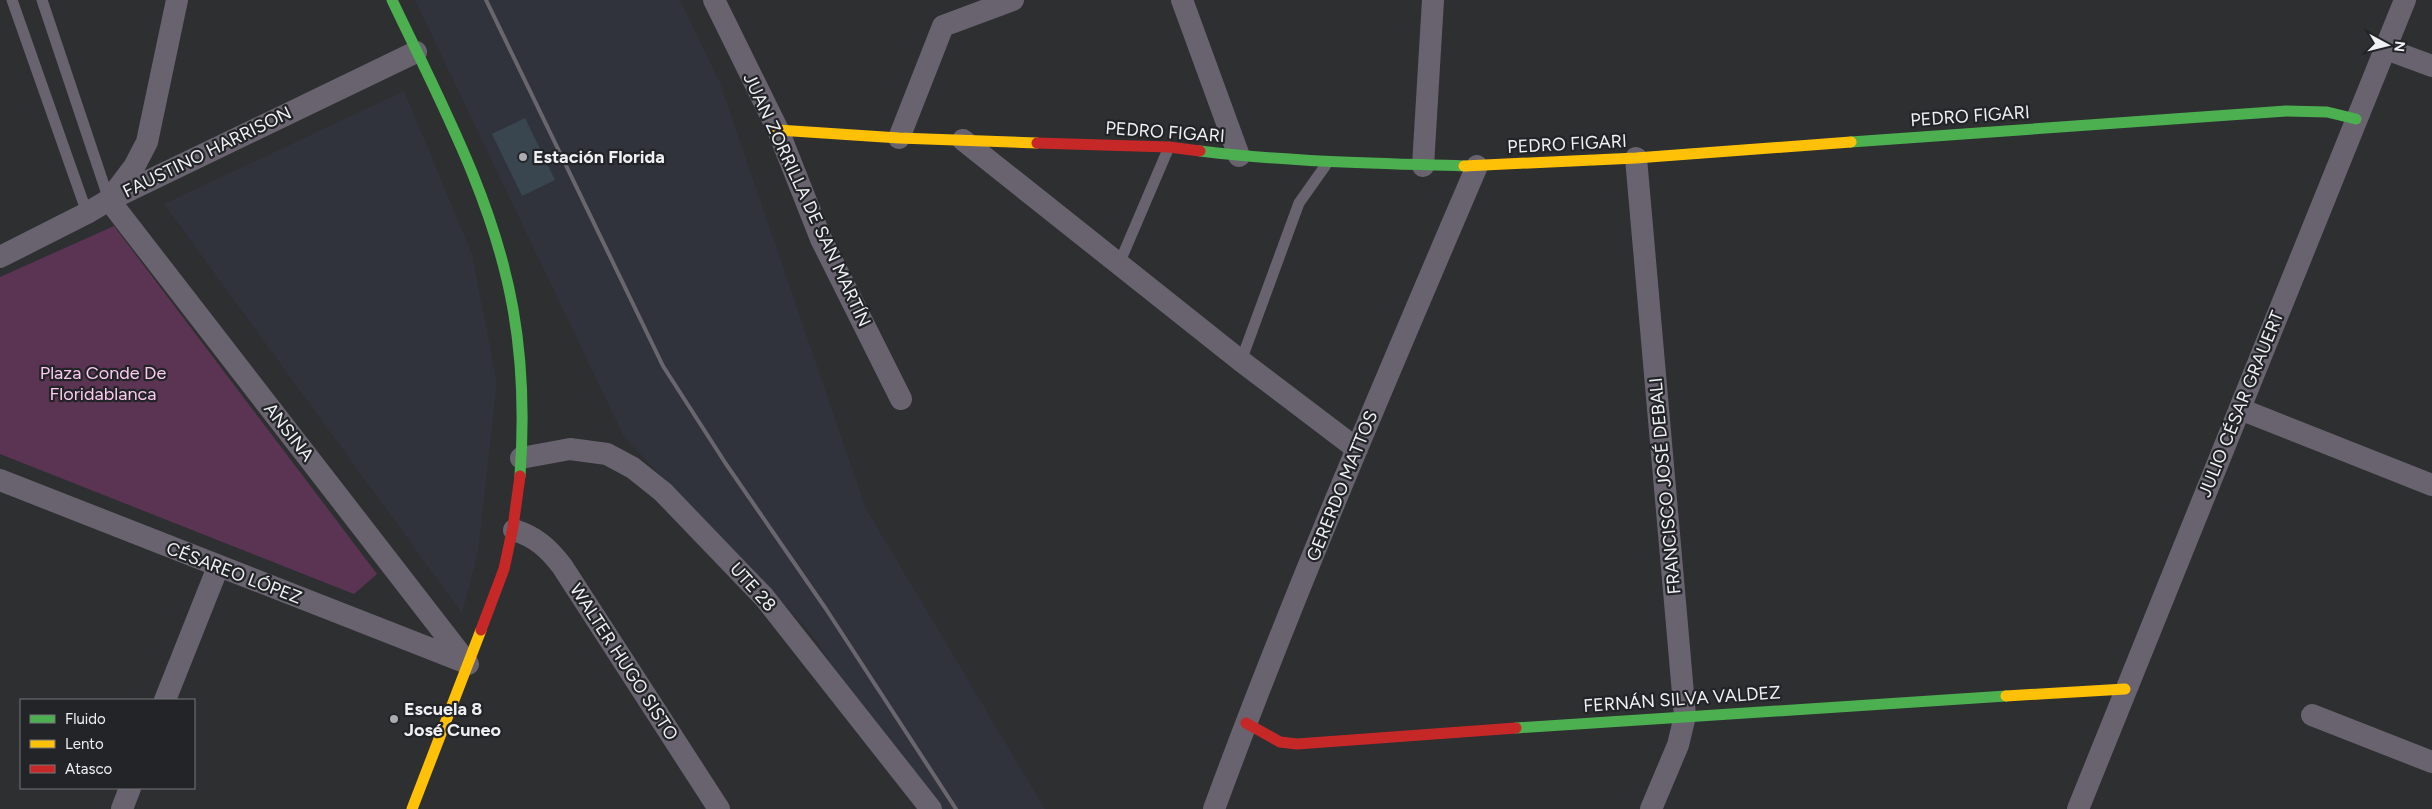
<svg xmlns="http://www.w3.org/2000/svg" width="2432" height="809" viewBox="0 0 2432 809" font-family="Figtree,sans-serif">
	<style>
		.built { fill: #31333c }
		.green { fill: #5b3454 }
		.building { fill: #39454f }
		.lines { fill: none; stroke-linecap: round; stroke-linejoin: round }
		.lane { stroke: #68636f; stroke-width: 11 }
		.street { stroke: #68636f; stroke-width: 22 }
		.fast { stroke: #4caf50; stroke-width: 11 }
		.slow { stroke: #ffc107; stroke-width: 11 }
		.jam { stroke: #c62828; stroke-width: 11 }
		.rail { stroke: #6a666d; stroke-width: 4 }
		.poi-dot { fill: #abacaf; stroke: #232428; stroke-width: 2 }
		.labels { text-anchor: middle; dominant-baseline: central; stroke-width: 4.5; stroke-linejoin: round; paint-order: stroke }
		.street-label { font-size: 18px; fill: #eff0f3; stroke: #232428 }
		.poi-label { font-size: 18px; font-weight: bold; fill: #eff0f3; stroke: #232428; text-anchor: start }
		.park-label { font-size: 18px; fill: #fcc9ef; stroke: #232428 }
	</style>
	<rect width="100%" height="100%" fill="#2e2f31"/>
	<path class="built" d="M415,0H680L720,83L866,509L1045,809H929L810,632L624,437Z
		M404,91L472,254L497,383L478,553L462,613L164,204Z"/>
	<path class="green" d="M114,226L377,574L354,594L0,454V277Z"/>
	<path class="building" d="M525,118L555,180L522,196L492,134Z"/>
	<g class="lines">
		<path class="lane" d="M12,0L87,213
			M42,0L109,200
			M1119,264L1169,147
			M1241,361L1299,203L1328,162"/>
		<path class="street" d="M177,0L147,142L134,167L109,200L468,664
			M714,0L778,130L821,239L901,399
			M1182,0L1239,156
			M2386,49L2432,66
			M899,138L943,26L1013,0
			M963,140L1241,361L1357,449
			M1636,158L1685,716L1678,745L1651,809
			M1423,166L1433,0
			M0,257L87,213L109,200L416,52
			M2240,409L2432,485
			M521,458L570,449L607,454L633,468L663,492L764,597L931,809
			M0,480L467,663
			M514,530C536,537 548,548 562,566L719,809
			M165,700L218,567
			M2312,715L2432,762
			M122,809L130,788
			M1214,809C1294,592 1386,379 1477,166
			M2078,809L2405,0"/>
		<path class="fast" d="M392,0C439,99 494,200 513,309C523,365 524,420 520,476
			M1851,142L2286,111L2327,112L2356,119
			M1200,151C1288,162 1376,163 1464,166
			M1516,728L2006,696"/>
		<path class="slow" d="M778,130L899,138L1037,143
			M1464,166L1636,158L1851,142
			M2006,696L2125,689
			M412,809L481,630"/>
		<path class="jam" d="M1037,143L1169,147L1200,151
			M481,630L504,569L513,527L520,476
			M1246,723L1280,742L1297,744L1516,728"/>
		<path class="rail" d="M486,0L663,366L726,464L826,609L956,809"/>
	</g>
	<g class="poi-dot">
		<circle cx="523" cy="157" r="5"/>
		<circle cx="394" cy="719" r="5"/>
	</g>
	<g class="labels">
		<g class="street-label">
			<text transform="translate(1970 116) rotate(-4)">PEDRO FIGARI</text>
			<text transform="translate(1165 132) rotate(4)">PEDRO FIGARI</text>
			<text transform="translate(1567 144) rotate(-3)">PEDRO FIGARI</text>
			<text transform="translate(207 152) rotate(-26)">FAUSTINO HARRISON</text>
			<text transform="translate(807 200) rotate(65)">JUAN ZORRILLA DE SAN MARTÍN</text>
			<text transform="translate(2241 404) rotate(-68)">JULIO CÉSAR GRAUERT</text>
			<text transform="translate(289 432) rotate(52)">ANSINA</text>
			<text transform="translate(1342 486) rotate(-68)">GERERDO MATTOS</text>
			<text transform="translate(1665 486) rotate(-95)">FRANCISCO JOSÉ DEBALI</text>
			<text transform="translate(234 573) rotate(21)">CÉSAREO LÓPEZ</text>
			<text transform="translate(753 587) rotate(48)">UTE 28</text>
			<text transform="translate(624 662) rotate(57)">WALTER HUGO SISTO</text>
			<text transform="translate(1682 699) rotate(-4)">FERNÁN SILVA VALDEZ</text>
		</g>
		<g class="poi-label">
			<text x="533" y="157">Estación Florida</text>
			<text x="404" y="709">Escuela 8<tspan x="404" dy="21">José Cuneo</tspan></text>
		</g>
		<g class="park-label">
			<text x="103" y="373">Plaza Conde De<tspan x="103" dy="21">Floridablanca</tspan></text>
		</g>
	</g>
	<rect x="20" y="699" width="175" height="90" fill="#232428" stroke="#757679"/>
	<rect x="30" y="715" width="25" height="8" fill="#4caf50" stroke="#757679"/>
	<text x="65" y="724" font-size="15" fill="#eff0f3">Fluido</text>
	<rect x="30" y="740" width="25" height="8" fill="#ffc107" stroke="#757679"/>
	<text x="65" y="749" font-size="15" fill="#eff0f3">Lento</text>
	<rect x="30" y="765" width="25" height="8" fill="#c62828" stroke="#757679"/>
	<text x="65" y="774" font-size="15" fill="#eff0f3">Atasco</text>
	<g transform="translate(2387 45) rotate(97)" stroke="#232428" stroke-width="4" paint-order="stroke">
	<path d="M0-4L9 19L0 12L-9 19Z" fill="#eff0f3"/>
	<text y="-8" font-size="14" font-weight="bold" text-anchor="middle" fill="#eff0f3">N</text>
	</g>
</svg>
